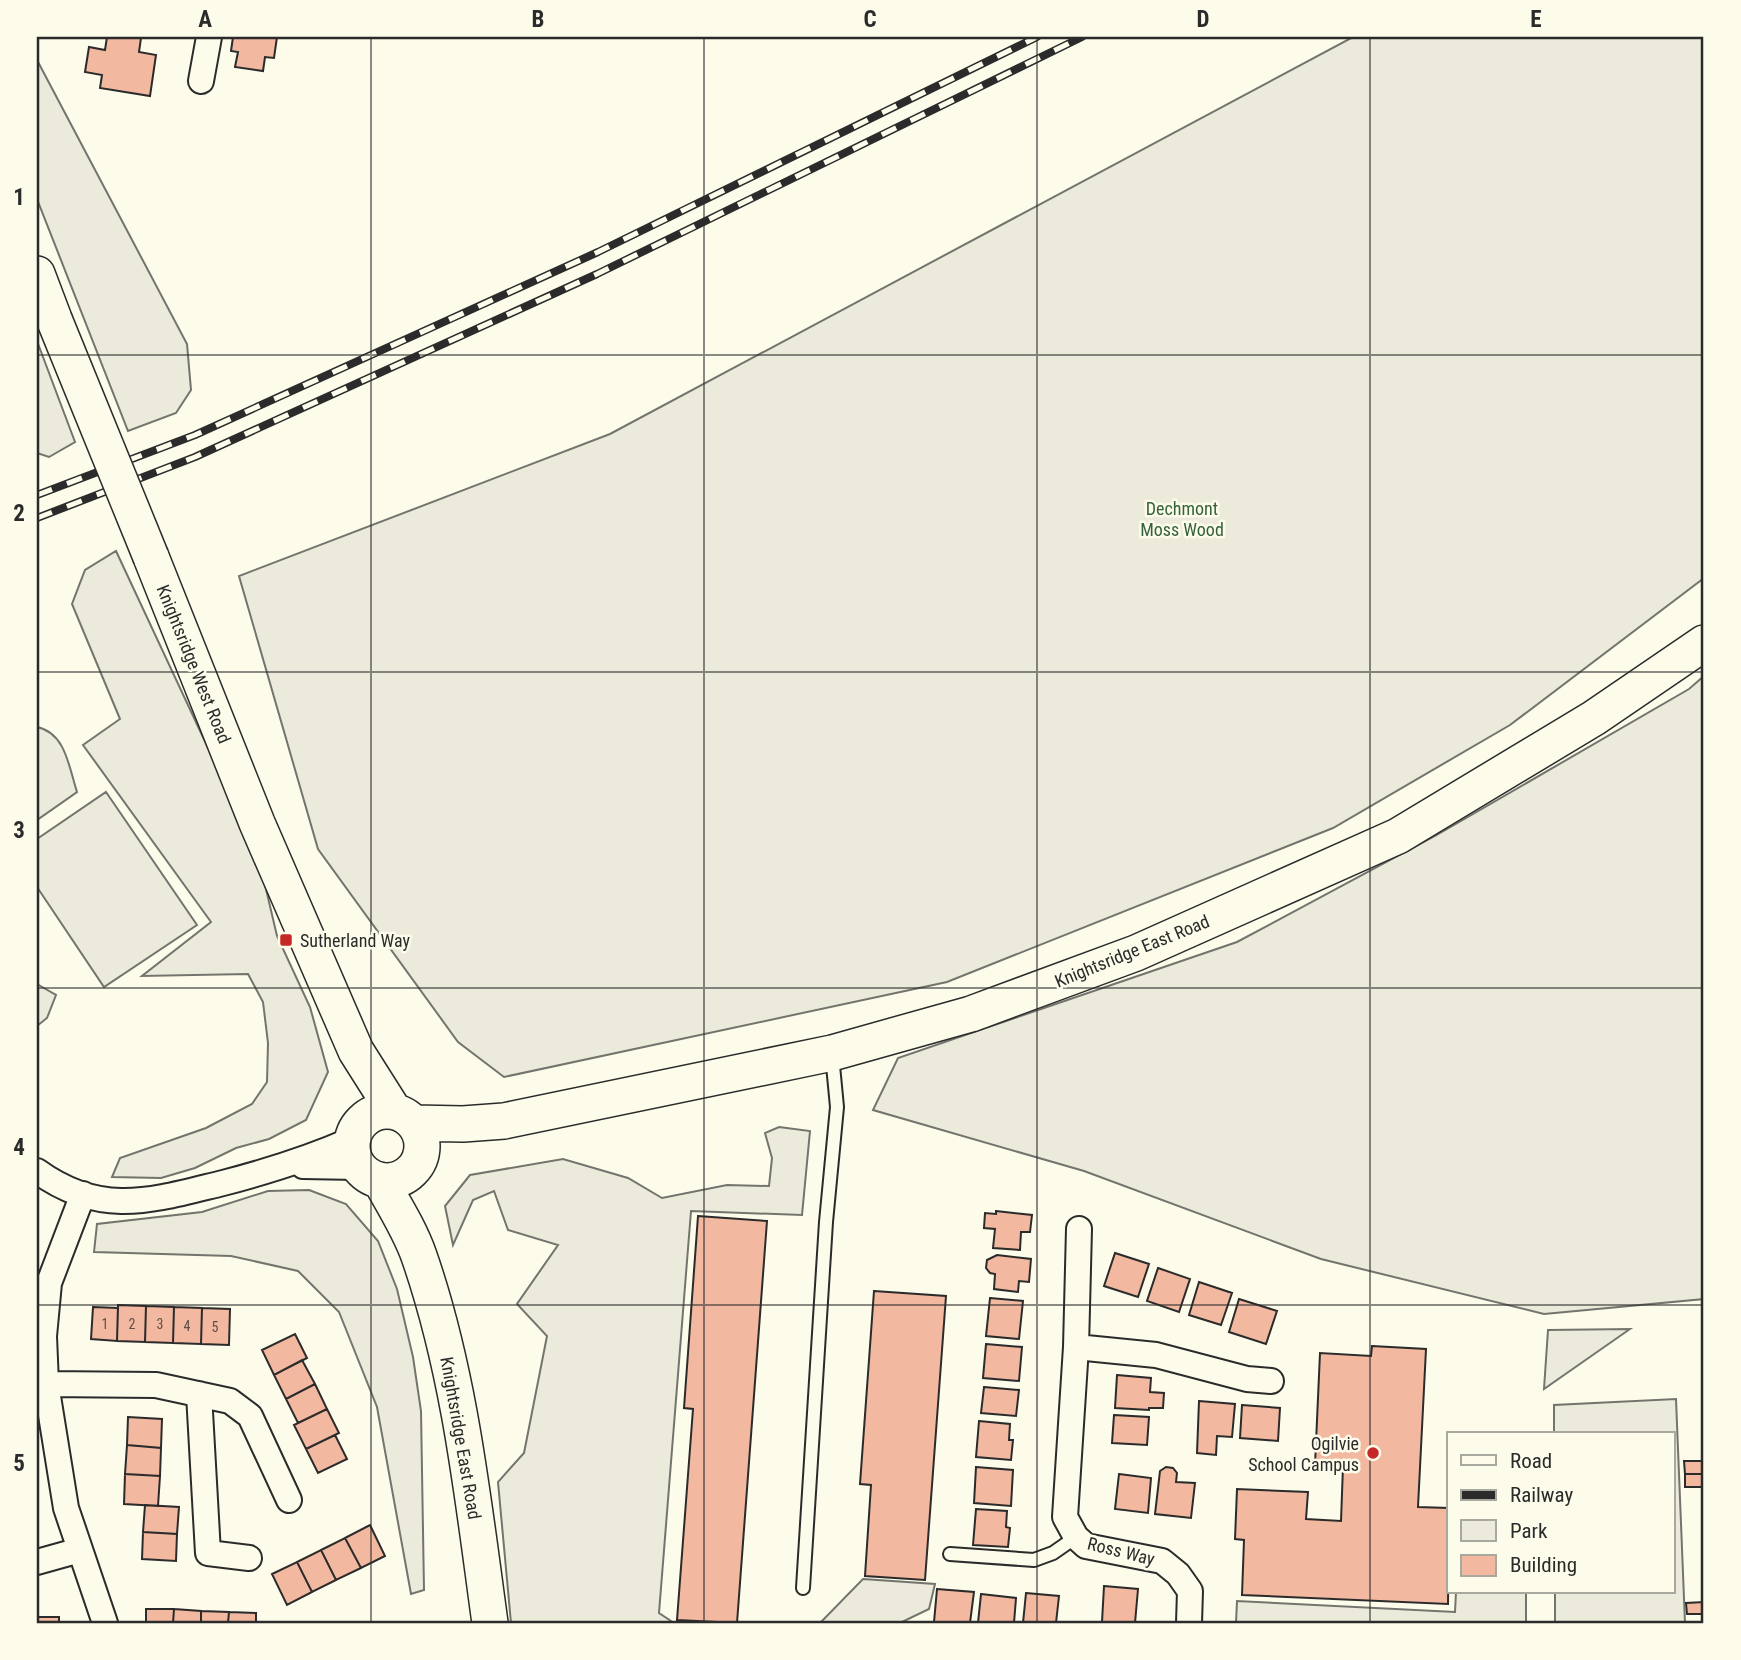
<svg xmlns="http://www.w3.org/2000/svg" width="1741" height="1660" viewBox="0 0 1741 1660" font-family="'Roboto Condensed',sans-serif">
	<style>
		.green { fill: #ecebdb; stroke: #74746e; stroke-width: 2 }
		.parking { fill: #eceadb; stroke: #74746e; stroke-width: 2 }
		.building { fill: #f2b8a0; stroke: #2b2b2b; stroke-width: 2 }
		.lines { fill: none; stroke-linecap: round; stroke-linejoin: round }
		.lane-casing { stroke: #2b2b2b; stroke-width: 16 }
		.street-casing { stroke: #2b2b2b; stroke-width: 28 }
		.secondary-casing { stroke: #2b2b2b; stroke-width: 38 }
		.lane { stroke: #fdfbea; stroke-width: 12 }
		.street { stroke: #fdfbea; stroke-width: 24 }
		.secondary { stroke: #fdfbea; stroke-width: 35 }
		.rail-casing { stroke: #2b2b2b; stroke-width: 8 }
		.rail { stroke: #fdfbea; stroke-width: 5; stroke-dasharray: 16; stroke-linecap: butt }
		.secondary-bridge-casing { stroke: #2b2b2b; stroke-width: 38; stroke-linecap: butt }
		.secondary-bridge { stroke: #fdfbea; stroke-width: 35 }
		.grid { fill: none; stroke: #2b2b2b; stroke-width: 2; stroke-opacity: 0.55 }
		.poi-dot { fill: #c62828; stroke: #fdfbea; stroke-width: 2.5 }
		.labels { text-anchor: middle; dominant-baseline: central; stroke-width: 5; stroke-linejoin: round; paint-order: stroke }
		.number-label { font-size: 14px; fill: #5d4e48 }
		.park-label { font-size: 18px; fill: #34623c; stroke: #fdfbea }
		.street-label { font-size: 18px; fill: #2b2b2b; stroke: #fdfbea }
		.poi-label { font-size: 18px; fill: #2b2b2b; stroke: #fdfbea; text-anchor: start }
		.neatline { fill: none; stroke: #2b2b2b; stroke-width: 2.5 }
		.grid-label { font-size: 23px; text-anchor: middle; font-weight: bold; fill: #2b2b2b }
	</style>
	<rect width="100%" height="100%" fill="#fdfbea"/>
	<path class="green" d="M1353,37H1704V578L1510,725L1333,828L947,982L504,1077L458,1042L318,849L239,576L610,434Z
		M37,60L187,344L191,390L176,413L128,431L37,199Z
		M37,341L75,442L49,457L37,453Z
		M116,551L258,855L277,936L310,1007L328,1072L306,1120L269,1139L236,1148L195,1168L161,1178L112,1177L120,1158L206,1128L252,1104L267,1082L268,1043L263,1002L248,974L142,976L211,922L83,745L120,719L72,604L85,570Z
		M1704,676V1299L1544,1314L1321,1259L1084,1171L873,1110L898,1058L1237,942L1435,836L1689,689Z
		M37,727C66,733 69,768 77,792L37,820Z
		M106,792L197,925L104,987L37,887V839Z
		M779,1127L810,1131L802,1215L691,1211L659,1613L674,1623H511L498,1482L524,1453L547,1336L517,1304L558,1245L508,1230L494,1191L473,1200L453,1245L445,1206L470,1175L563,1159L628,1178L662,1198L727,1185L769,1186L772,1158L765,1133Z
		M309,1190L346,1204L378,1241L397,1289L413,1357L421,1411L424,1590L411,1594L377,1407L339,1312L298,1271L231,1256L94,1252L97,1224L202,1212L268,1191Z
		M1630,1329L1544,1389L1548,1330Z
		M1676,1399L1685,1623H1555V1592H1673V1434H1554V1405Z
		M863,1579L935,1584L929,1609L900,1623H820Z"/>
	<path class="parking" d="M37,984L56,995L47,1018L37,1026Z
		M1456,1592H1526V1623H1236L1237,1601L1455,1612Z"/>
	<path class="building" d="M107,37L141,38L139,52L156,55L150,96L100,88L102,75L85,72L89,47L105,50Z
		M233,37H277L274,58L265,57L263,71L235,67L238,52L231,51Z
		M996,1211L1032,1215L1030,1232H1021L1020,1250L993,1248L995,1229L984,1228L985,1213L996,1214Z
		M698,1216L767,1221L737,1623L677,1620L693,1409L684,1408Z
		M1115,1253L1149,1264L1138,1297L1104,1286Z
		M997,1255L1031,1259L1029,1282L1019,1281L1018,1292L994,1289L995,1274L990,1273L986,1268L987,1260Z
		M1158,1268L1190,1279L1179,1312L1147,1301Z
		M1199,1282L1232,1293L1221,1325L1189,1315Z
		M874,1291L946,1296L925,1580L865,1576L871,1485L860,1484Z
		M990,1298L1023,1301L1019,1339L986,1336Z
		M1239,1299L1277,1311L1266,1344L1229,1332Z
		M118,1305L146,1306L145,1342L117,1341Z
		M146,1306L174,1307L173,1343L145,1342Z
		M93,1307L118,1308L117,1341L91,1339Z
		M174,1307L202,1308L201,1344L173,1343Z
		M202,1308L230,1309L229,1345L201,1344Z
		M295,1334L307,1358L274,1375L262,1350Z
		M986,1344L1022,1347L1019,1381L983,1378Z
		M1372,1346L1426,1349L1418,1507L1449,1508L1448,1604L1242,1595L1244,1540L1235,1539L1237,1489L1308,1492L1306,1519L1341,1521L1343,1466L1315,1465L1320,1353L1371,1356Z
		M302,1360L315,1384L286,1399L274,1375Z
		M1117,1375L1151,1378L1150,1392L1164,1393L1163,1408H1149V1410L1115,1408Z
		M315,1384L327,1409L298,1423L286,1399Z
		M984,1387L1019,1390L1016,1416L981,1413Z
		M1199,1401L1235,1404L1232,1437L1217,1436L1216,1455L1197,1453Z
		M1242,1405L1280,1408L1278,1441L1240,1438Z
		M327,1409L339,1433L306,1449L294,1425Z
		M1114,1415L1149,1417L1147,1445L1112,1443Z
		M128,1417L162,1419L161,1448L127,1445Z
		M979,1421L1010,1424L1009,1440H1013L1011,1460L976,1457Z
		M335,1435L347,1459L318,1473L306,1449Z
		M127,1445L161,1448L160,1476L125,1474Z
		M1684,1461H1704V1474H1685Z
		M976,1467L1013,1470L1011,1506L974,1503Z
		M1166,1467L1173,1468L1177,1473L1176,1482L1195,1483L1191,1518L1155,1514L1160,1471Z
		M125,1474L160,1476L158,1506L124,1504Z
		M1119,1474L1151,1478L1148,1513L1115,1509Z
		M1685,1474H1704V1487H1685Z
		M145,1505L179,1507L177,1534L143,1532Z
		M976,1509L1007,1511L1006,1527L1010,1528L1008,1547L973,1545Z
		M370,1525L385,1556L361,1568L345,1538Z
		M143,1532L177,1534L176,1561L142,1559Z
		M345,1538L361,1568L336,1580L321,1550Z
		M321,1550L336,1580L312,1592L297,1562Z
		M297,1562L312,1592L287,1605L272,1574Z
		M1104,1586L1138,1589L1135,1623L1102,1622Z
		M937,1589L974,1592L970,1623L934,1622Z
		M1026,1593L1059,1596L1056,1623H1023Z
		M981,1594L1016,1598L1014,1623H978Z
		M1704,1602V1614H1687L1686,1603Z
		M146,1609H174L173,1623H146Z
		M174,1609L201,1611V1623H173Z
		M201,1611L229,1612L228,1623H201Z
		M229,1612L256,1613V1623H228Z
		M37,1617H59V1623H37Z"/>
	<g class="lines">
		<g class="lane-casing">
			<path id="lane" d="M950,1554L1034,1560L1053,1553L1076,1537
				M803,1588L826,1222L837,1107L832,1055"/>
		</g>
		<g class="street-casing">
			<path id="street" d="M201,81L209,37
				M303,1166L358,1167
				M37,1171C102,1218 153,1200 223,1183C269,1171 308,1159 351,1140
				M83,1194L49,1283L44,1336L46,1384L66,1508L105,1623
				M1079,1229L1076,1347L1065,1517L1076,1537L1086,1546L1162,1561L1178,1574L1190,1591L1189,1623
				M1076,1347L1156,1355L1247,1379L1271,1381
				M46,1384L156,1385L230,1401L250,1416L289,1500
				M199,1394L208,1553L249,1558
				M37,1562L80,1550"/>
		</g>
		<g class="secondary-casing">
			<path id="secondary" d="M37,274L54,319
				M151,557L257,823L356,1051L394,1111
				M352 1146a35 35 0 1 1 70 0a35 35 0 1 1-70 0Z
				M414,1123L463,1124L504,1121L832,1053L971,1014L1136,953L1398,836L1594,718L1704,643
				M380,1180C394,1205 410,1230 419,1256C460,1374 473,1500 490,1623"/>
		</g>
		<use href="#lane" class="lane"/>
		<use href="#street" class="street"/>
		<use href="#secondary" class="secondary"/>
		<g class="rail-casing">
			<path id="rail" d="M37,495L195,435L598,252L1037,37
				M37,518L195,457L597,274L1082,37"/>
		</g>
		<use href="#rail" class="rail"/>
		<g class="secondary-bridge-casing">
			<path id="secondary-bridge" d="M54,319L151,557"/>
		</g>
		<use href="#secondary-bridge" class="secondary-bridge"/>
	</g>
	<path class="grid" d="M371,37V1623M704,37V1623M1037,37V1623M1370,37V1623M37,355H1704M37,672H1704M37,988H1704M37,1305H1704"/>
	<g class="poi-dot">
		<rect x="279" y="933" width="14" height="14" rx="3.5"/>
		<circle cx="1373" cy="1453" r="7"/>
	</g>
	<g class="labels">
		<g class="number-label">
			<text x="105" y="1324">1</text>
			<text x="132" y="1324">2</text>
			<text x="160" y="1324">3</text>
			<text x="187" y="1326">4</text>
			<text x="215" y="1327">5</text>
		</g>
		<g class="park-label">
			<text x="1182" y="508">Dechmont<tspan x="1182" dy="21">Moss Wood</tspan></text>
		</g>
		<g class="street-label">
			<text transform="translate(194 664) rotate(68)">Knightsridge West Road</text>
			<text transform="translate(1132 951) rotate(-22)">Knightsridge East Road</text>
			<text transform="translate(461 1438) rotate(80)">Knightsridge East Road</text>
			<text transform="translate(1121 1551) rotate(14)">Ross Way</text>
		</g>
		<g class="poi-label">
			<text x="300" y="940">Sutherland Way</text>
			<text x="1359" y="1443" text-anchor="end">Ogilvie<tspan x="1359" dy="21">School Campus</tspan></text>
		</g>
	</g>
	<rect width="1741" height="1660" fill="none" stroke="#fdfbea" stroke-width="77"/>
	<rect x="1447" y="1432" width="228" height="161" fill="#fdfbea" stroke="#a9a89e" stroke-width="2"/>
	<rect x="1461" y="1455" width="35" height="10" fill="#fdfbea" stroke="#a9a89e" stroke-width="2"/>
	<text x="1510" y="1468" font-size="21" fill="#2b2b2b">Road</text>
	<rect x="1461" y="1490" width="35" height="10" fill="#2b2b2b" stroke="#a9a89e" stroke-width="2"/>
	<text x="1510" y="1502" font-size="21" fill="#2b2b2b">Railway</text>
	<rect x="1461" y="1520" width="35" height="21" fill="#ecebdb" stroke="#a9a89e" stroke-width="2"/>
	<text x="1510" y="1538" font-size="21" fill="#2b2b2b">Park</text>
	<rect x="1461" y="1555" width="35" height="21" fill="#f2b8a0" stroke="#a9a89e" stroke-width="2"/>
	<text x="1510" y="1572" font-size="21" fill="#2b2b2b">Building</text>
	<rect x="38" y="38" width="1664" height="1584" class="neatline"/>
	<g class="grid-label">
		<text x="205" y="27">A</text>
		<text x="538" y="27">B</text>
		<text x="870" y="27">C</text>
		<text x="1203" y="27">D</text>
		<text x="1536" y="27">E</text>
		<text x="19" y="205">1</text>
		<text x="19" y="521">2</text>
		<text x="19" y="838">3</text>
		<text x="19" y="1155">4</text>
		<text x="19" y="1471">5</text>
	</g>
</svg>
